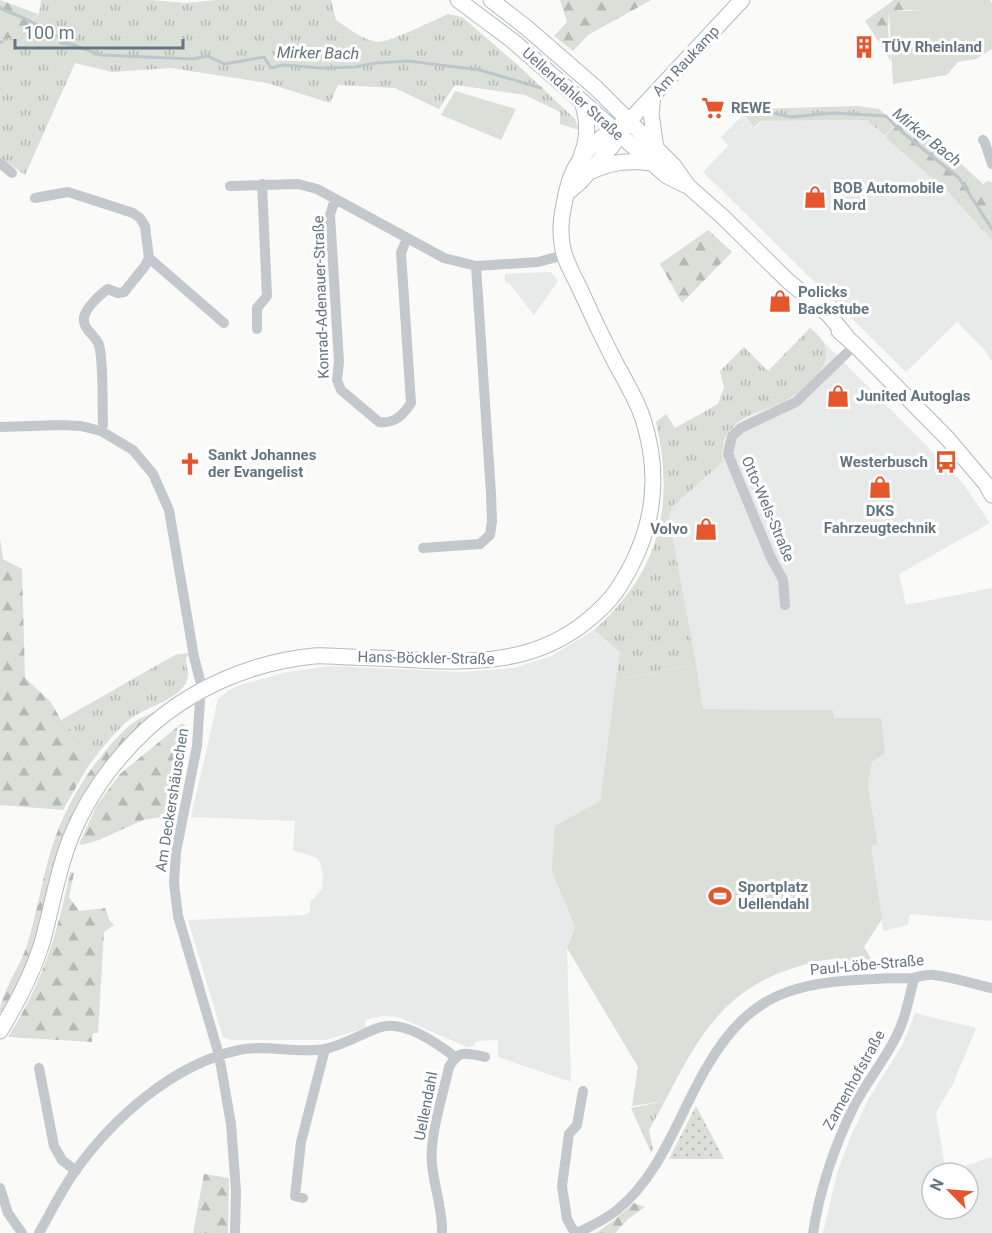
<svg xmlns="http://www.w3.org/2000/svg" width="992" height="1233" viewBox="0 0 992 1233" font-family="Roboto,sans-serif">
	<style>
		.built { fill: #e8e9e9; fill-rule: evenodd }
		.grass { fill: url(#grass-tufts) }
		.forest { fill: url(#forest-firs) }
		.park { fill: #dadfd7 }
		.garden { fill: url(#garden-dots) }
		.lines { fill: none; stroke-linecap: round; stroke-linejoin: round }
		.stream { stroke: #bbc7cb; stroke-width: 3 }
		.secondary-casing { stroke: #b3babf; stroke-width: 17 }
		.street { stroke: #c3c8cc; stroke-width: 10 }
		.secondary { stroke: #fff; stroke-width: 15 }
		.labels { text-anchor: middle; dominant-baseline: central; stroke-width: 6; stroke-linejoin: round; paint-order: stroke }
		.poi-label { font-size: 15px; font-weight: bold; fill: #657683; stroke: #fff; text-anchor: start }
		.street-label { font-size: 15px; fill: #657683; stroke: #fff }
		.water-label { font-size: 16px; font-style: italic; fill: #60757c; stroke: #fff }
	</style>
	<defs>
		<pattern id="grass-tufts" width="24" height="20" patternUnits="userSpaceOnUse" patternTransform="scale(1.5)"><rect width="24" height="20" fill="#dadfd7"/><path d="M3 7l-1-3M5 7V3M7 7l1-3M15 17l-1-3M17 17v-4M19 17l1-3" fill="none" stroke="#b4b9b4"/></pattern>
		<pattern id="forest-firs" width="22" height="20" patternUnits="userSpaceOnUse" patternTransform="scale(1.5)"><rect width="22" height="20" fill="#dadfd7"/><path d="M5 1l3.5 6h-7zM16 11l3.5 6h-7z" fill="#b4b9b4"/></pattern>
		<pattern id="garden-dots" width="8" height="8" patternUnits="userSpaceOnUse" patternTransform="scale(1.5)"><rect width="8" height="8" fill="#dadfd7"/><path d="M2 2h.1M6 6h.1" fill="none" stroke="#b4b9b4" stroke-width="1.8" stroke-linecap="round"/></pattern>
	</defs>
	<rect width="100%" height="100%" fill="#fafaf8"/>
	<path class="built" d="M743,115L755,128L762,121L867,120L948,192L992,240V362L985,350L957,322L906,372L703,172L728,146L721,137Z
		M551,272L558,281L534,315L509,283H505V274Z
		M821,339L962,482L990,523L899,574L906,605L992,588V921L910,914L908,925L883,931L871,846L878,845L868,785L872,762L833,718L832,710L702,709L669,518L673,506L723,462L722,446L732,428L745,419L792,397L822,368L826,351Z
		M594,630L620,652L600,801L552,872L575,927L567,948L571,1082L498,1057V1040L477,1041L474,1046L467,1047L398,1017L383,1016L365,1020L366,1028L325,1040H231L223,1037L188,920L303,915L310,912V902L322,889L323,877L320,862L317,858L293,850L295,821L191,817L218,699L229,690L240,685L287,672L329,666L462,672L514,668L551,656Z
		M915,1013L976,1028L953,1084L936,1113L946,1173L991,1157L992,1158V1233H823L837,1173L850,1138L869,1098L903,1044ZM932,1173H968V1209H932Z"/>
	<path class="grass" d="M41,0H150L186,3L217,0H331L336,20C348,28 364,41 378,42C391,42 434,20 448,14L462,17L519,66L575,119L579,130L560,124V112L525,95L455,85L439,109L395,88L338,85L330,103L267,83L171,68L112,72L75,63L25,175L0,157V40L18,37L39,14Z
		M858,106L879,109L896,124L885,136L867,120L761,121L754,127L744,115L750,109Z
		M810,328C816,333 822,338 825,346C833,368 801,393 783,402C767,410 746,414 733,427C723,436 721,449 723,462L673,506L669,518L696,664L616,680L620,652L594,630C660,571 675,507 656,422L666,414L675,428L718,404L724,387L720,371L744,347L768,371Z
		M188,653L189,656L186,657C186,663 188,670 188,675C187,698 145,707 130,719C113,733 100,751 87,768V746L61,720L175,655Z
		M665,1101L649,1130L653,1149L651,1153L631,1108Z"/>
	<path class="forest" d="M0,0L38,14L18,37L0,40Z
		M560,0H651L588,35L573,51L554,36L567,22Z
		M894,0H928L925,11L906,10L889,11L888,29L891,61L865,21Z
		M896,124L943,147L983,184L987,181L992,182V240L948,192L885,137Z
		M708,230L732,252L682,303L660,264Z
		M0,538L3,559L22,569L25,678L50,701L61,720L87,746V768L63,810L0,805Z
		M154,712L155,713L108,761L79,802L33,952L3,1014L0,1012C0,994 21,965 27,945C37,913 42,879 52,847C66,802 95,757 130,725C137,719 146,716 154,712Z
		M181,724H184C189,731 188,740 184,747L173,803V815L143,820L99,840L82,845L79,844L97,805L120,774Z
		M70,872L74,873L69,897L79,911L105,908L110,921L114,925L104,932L98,1033H93L92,1042L8,1037C43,982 57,935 70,872Z
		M204,1174L229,1178L228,1233H193Z
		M634,1203L645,1207L628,1219L615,1233H596L613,1221Z"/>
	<path class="park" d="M928,0H990L992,3V49L976,59L958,62L947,75L893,84L889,11H925Z
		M455,91L516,109L501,140L441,115Z
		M696,664L703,709L833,710L834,718H881L885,753L872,762L868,785L878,845L871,846L882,919L864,947L877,968C865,965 853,961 841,959C828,958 812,963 800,966C725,987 698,1037 665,1101L632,1106L638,1067L567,948L575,927L552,872L555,826L600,801L616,680Z"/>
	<path class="garden" d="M696,1106L724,1159H669Z"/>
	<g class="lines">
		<path class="stream" d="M0,8L30,21L71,44L101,55L193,59L208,56L224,64L264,57L271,68L283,65L321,68L355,67L376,63L408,61L480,70L541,88
			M0,42H2
			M60,43L70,44
			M749,108L791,117L834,113L886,116L902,132L959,178L992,229"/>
		<g class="secondary-casing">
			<path id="secondary" d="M458,0L513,41L667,176L685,185
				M491,0L527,28L596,88L674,166L688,186L723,217L788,281L829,315L847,337
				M653,96L651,113L656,149
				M581,156C589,137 588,121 582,101
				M592,171C610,162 631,160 651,163
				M566,194L580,182L612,146L629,121L742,0
				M839,331L855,345L947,438L986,484L992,495
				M0,1031C17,1003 32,975 42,943C52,908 57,871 71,837C88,795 113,761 146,730C192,688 252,662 314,656C325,655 337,657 349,657C432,658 519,678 588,620C599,611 609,602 617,590C652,537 663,482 643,419C637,400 626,382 616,364C603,339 591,314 580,289C573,274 564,260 562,244C559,224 563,209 567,190C574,157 599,135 629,121"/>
		</g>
		<path class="street" d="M983,140L985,143L992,164
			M0,163L12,173
			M230,186L298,184L317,189L444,258L476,266L538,262L564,255
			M35,198L68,192L133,213L140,218L145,226L149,258L145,266L124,292L118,293L108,289C100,294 86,308 84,317C82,330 96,335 99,345C104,364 102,404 103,425L101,431
			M335,199L330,215L339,362L337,380L341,390L379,422C395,424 403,415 411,403L401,253L407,238
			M149,258L224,323
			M257,329V308L267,296L262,184
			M0,427L60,425L81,426L101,431L133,450L153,474L169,510L194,657L201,684L197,746L176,852L174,883L178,916L219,1055L231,1124L236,1191L235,1233
			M423,548L480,544L490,535L492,521L491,494L476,266
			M785,605L783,580L771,558L728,454L732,436L741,428L796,402L855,345
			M39,1068L54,1146L62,1160L76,1171
			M0,1188L8,1213L22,1233
			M303,1198L295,1196L301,1142L325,1049
			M39,1233C51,1212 62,1189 76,1170C114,1117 174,1064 239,1050C266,1044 297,1054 325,1049C345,1045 362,1033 381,1027C404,1020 437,1043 455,1057
			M442,1233C443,1209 434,1188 432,1164C429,1137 443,1095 449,1067C459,1049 466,1053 485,1057
			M575,1233L567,1219L562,1186L569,1134L577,1125L583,1091
			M577,1233C591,1226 605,1220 617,1210C662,1174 679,1113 708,1065C751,992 796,982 875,979C888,978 900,978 912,978C919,977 927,974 934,975C953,977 973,984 992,988
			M813,1233C820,1188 834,1147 854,1106C866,1083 883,1062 895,1039C905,1020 909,999 914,978"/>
		<use href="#secondary" class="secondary"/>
	</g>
	<defs>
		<g id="building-bare" transform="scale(1.8)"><path d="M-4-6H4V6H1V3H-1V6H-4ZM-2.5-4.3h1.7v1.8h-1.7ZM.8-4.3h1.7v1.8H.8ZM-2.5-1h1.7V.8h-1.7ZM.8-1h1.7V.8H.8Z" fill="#e4572e" stroke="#fff" stroke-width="2.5" paint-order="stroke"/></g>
		<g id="supermarket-bare" transform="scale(1.8)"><path d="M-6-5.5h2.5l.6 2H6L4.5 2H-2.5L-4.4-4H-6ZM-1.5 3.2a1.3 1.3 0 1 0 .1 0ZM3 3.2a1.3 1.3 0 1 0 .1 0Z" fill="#e4572e" stroke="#fff" stroke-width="2.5" paint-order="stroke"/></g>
		<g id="shop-bare" transform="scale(1.8)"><path d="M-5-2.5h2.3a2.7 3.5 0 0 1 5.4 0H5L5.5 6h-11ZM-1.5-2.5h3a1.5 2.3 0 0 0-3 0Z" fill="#e4572e" stroke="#fff" stroke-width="2.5" paint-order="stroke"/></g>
		<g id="bus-bare" transform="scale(1.8)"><path d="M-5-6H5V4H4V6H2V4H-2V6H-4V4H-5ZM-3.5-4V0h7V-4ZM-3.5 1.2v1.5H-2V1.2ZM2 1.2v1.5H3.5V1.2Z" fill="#e4572e" stroke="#fff" stroke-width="2.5" paint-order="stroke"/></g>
		<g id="church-bare" transform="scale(1.8)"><path d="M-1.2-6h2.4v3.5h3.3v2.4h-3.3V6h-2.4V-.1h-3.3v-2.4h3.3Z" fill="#e4572e" stroke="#fff" stroke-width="2.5" paint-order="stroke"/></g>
		<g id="stadium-bare" transform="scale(1.8)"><path d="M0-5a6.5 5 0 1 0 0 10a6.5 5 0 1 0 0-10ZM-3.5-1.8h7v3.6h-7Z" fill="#e4572e" stroke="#fff" stroke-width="2.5" paint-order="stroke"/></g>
	</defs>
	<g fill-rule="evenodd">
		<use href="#building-bare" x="864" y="47"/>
		<use href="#supermarket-bare" x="713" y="108"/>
		<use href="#shop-bare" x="815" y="197"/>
		<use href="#shop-bare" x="780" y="301"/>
		<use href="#shop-bare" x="838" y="396"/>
		<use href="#bus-bare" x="946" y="462"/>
		<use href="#church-bare" x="190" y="464"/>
		<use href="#shop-bare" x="880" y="487"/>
		<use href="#shop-bare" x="706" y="529"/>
		<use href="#stadium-bare" x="720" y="896"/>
	</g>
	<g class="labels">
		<g class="poi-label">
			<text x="882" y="47">TÜV Rheinland</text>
			<text x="731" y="108">REWE</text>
			<text x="833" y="188">BOB Automobile<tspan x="833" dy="17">Nord</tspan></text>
			<text x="798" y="292">Policks<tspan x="798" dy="17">Backstube</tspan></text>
			<text x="856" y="396">Junited Autoglas</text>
			<text x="208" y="455">Sankt Johannes<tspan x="208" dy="17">der Evangelist</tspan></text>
			<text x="928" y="462" text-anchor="end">Westerbusch</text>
			<text x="880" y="511" text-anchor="middle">DKS<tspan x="880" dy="17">Fahrzeugtechnik</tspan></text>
			<text x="688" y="529" text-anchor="end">Volvo</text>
			<text x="738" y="887">Sportplatz<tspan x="738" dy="17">Uellendahl</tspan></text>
		</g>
		<g class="street-label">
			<text transform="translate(686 61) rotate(-47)">Am Raukamp</text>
			<text transform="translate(573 94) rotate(42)">Uellendahler Straße</text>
			<text transform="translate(321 297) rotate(-92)">Konrad-Adenauer-Straße</text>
			<text transform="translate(768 509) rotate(67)">Otto-Wels-Straße</text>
			<text transform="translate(426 658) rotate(1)">Hans-Böckler-Straße</text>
			<text transform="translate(172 800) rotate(-81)">Am Deckershäuschen</text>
			<text transform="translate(867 965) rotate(-5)">Paul-Löbe-Straße</text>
			<text transform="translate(854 1080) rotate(-61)">Zamenhofstraße</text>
			<text transform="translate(426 1106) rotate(-79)">Uellendahl</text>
		</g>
		<g class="water-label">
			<text transform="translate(318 53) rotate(1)">Mirker Bach</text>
			<text transform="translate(927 137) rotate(39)">Mirker Bach</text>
		</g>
	</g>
	<g transform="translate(950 1191) rotate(295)"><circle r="28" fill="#ffffff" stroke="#c1c8cd" stroke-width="1.5"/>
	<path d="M0-4.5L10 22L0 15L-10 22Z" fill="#e4572e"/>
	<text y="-9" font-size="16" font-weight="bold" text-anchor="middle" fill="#657683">N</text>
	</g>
	<path d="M15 39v9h168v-9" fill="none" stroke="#657683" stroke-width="3"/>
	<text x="24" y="39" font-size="18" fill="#657683" stroke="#ffffff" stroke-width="4.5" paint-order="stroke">100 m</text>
</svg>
